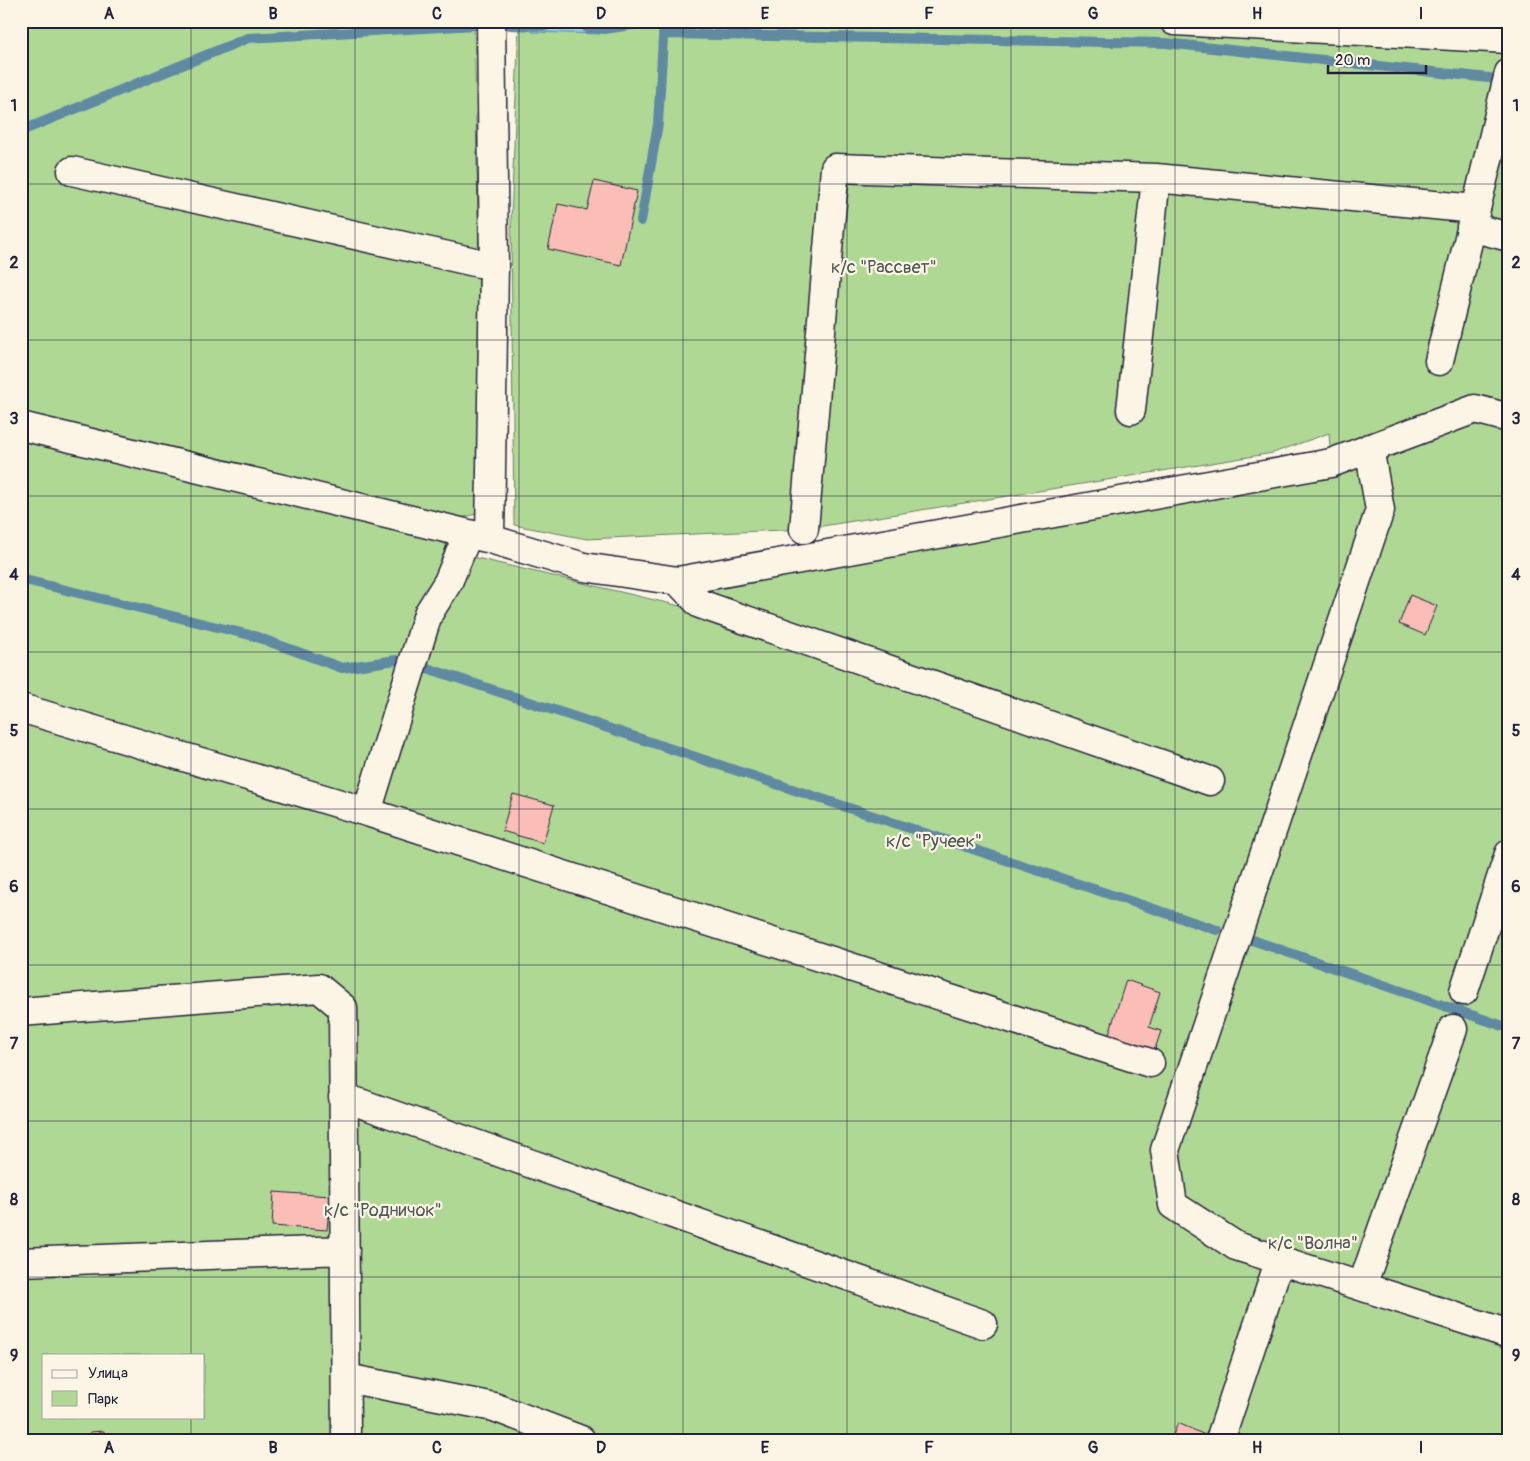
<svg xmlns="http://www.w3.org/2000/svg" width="1530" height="1461" viewBox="0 0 1530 1461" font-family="Pangolin,sans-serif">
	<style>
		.green { fill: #b0d895; stroke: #697d68; fill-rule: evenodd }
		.water { fill: #86d0e6; stroke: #5e8aa2 }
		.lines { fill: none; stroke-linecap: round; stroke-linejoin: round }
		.stream { stroke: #5e8aa2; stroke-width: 10 }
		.building { fill: #fabeb6; stroke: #22223b }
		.minor-casing { stroke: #22223b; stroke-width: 31 }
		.minor { stroke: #fcf5e5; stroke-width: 28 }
		.grid { fill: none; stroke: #22223b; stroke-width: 1; stroke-opacity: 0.55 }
		.labels { text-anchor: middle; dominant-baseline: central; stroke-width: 4.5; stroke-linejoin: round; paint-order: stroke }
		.park-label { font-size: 18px; fill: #4d5956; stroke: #fcf5e5 }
		.neatline { fill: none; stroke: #22223b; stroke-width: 2 }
		.grid-label { font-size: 16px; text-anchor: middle; font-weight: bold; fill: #22223b }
	</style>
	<rect width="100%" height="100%" fill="#fcf5e5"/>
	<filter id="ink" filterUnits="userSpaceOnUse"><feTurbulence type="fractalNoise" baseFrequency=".02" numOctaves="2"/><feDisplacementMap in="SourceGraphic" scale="10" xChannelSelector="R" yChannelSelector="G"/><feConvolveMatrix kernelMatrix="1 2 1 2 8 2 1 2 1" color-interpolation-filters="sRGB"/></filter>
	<g filter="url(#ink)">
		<path class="green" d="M21,21H474L479,263L477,514L452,520L438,579L472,557L697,610L705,589L1332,477L1329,433L1273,453L804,529L587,539L514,525L511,219L519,21H1509V1440H21ZM44,1355H204V1417H44Z"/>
		<path class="water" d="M534,21H598L600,34L532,32Z"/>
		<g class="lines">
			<path class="stream" d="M510,25L546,26
				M587,28L605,29L658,21
				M664,34L1166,43L1498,79
				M21,131L248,38L477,25
				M641,221L658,124L664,21
				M21,579L254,636L342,668L396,660
				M427,668L1217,930
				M1252,940L1509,1028"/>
		</g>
		<path class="building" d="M594,181L637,191L621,265L548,249L558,204L587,210Z
			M1410,595L1437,606L1425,635L1399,624Z
			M513,794L554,805L543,843L502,831Z
			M1126,980L1160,992L1149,1027L1161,1031L1153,1055L1107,1040Z
			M274,1192L330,1196L327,1230L272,1226Z
			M1178,1423L1205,1435L1203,1440H1171Z
			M104,1431L105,1440H90V1432Z"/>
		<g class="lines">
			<g class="minor-casing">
				<path id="minor" d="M491,21L494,263L490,539L584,567L678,581L1331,463L1475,409L1509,418
					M1174,21L1509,39
					M72,171L479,263H494
					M1471,227L1509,237
					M1439,361L1509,73
					M1131,410L1156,178
					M21,426L486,538
					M1369,448L1380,510L1165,1150L1173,1205L1236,1246L1509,1334
					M804,529L835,168L1156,178L1475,209
					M468,534L448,582L428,614L367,812L1150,1063
					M678,581L700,604L1210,781
					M21,708L367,812
					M1464,991L1509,854
					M21,1012L319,988L343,1008L346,1440
					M343,1097L983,1324
					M21,1262L345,1250
					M1362,1286L1453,1029
					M346,1378L494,1407L581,1440
					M1220,1440L1280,1259"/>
			</g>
			<use href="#minor" class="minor"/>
		</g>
	</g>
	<path class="grid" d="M191,21V1355M355,21V1440M519,21V1440M683,21V1440M847,21V1440M1011,21V1440M1175,21V1440M1339,21V1440M21,184H1509M21,340H1509M21,496H1509M21,652H1509M21,809H1509M21,965H1509M21,1121H1509M21,1277H1509M191,1417V1440"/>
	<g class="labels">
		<g class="park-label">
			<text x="884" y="267">к/с "Рассвет"</text>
			<text x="934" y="841">к/с "Ручеек"</text>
			<text x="383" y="1210">к/с "Родничок"</text>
			<text x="1313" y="1243">к/с "Волна"</text>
		</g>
	</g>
	<rect width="1530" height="1461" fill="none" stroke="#fcf5e5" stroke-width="55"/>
	<rect x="42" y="1354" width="162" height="65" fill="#fcf5e5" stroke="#a5a1a1"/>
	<rect x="52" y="1370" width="25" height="8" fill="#fcf5e5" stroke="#a5a1a1"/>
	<text x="88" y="1378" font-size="15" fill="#22223b">Улица</text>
	<rect x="52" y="1391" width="25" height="15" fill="#b0d895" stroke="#a5a1a1"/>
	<text x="88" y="1404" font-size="15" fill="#22223b">Парк</text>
	<path d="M1328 65v8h98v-8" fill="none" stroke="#22223b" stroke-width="2.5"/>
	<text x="1335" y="65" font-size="15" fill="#22223b" stroke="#fcf5e5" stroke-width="4" paint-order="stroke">20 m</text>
	<rect x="28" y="28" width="1474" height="1406" class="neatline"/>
	<g class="grid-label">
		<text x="109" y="19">A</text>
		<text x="273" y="19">B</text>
		<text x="437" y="19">C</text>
		<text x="601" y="19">D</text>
		<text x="765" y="19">E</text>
		<text x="929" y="19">F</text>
		<text x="1093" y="19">G</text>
		<text x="1257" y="19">H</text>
		<text x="1421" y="19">I</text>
		<text x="14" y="111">1</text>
		<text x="1516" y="111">1</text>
		<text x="14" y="268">2</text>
		<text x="1516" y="268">2</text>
		<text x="14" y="424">3</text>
		<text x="1516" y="424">3</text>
		<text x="14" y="580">4</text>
		<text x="1516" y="580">4</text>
		<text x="14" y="736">5</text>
		<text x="1516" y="736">5</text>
		<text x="14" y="892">6</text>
		<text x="1516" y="892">6</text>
		<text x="14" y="1049">7</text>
		<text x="1516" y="1049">7</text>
		<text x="14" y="1205">8</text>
		<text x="1516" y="1205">8</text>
		<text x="14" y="1361">9</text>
		<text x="1516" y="1361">9</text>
		<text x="109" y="1453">A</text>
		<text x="273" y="1453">B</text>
		<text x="437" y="1453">C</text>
		<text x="601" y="1453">D</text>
		<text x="765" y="1453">E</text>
		<text x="929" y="1453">F</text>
		<text x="1093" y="1453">G</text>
		<text x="1257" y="1453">H</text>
		<text x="1421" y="1453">I</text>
	</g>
</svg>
